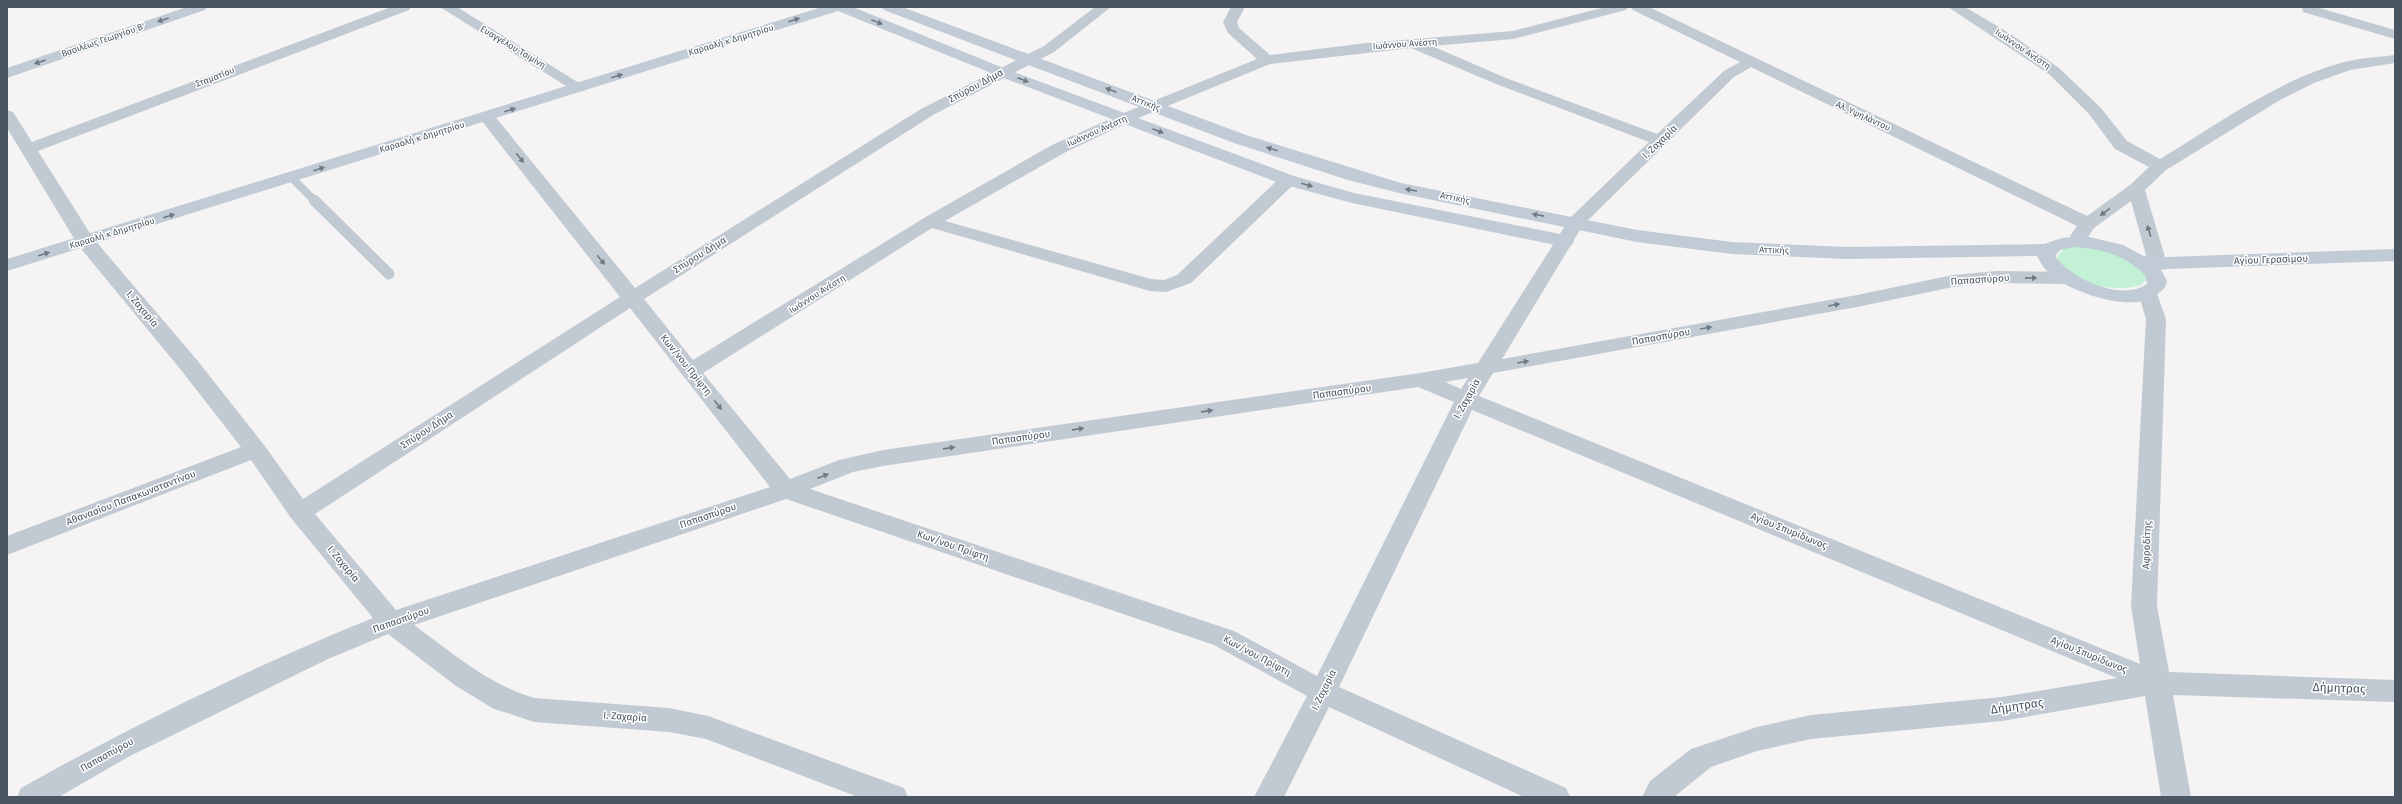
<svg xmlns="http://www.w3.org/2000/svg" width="2402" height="804" viewBox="0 0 2402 804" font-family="'Fira Sans',sans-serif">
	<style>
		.green { fill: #c3f1d5 }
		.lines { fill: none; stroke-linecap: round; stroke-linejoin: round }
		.lane-far1 { stroke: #c1cad2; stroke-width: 8 }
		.lane { stroke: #c1cad2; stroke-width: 11 }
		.street { fill: #c1cad2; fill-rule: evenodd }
		.secondary { fill: #c1cbd6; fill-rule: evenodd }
		.oneway { fill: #6e7984 }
		.oneway2 { fill: #6e7983 }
		.labels { text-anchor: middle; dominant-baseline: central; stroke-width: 3; stroke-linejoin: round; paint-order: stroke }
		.far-street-label { font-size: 9px; fill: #4a5661; stroke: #fff }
		.street-label { font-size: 10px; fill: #4a5661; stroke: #fff }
		.near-street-label { font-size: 12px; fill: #4a5661; stroke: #fff }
	</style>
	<rect width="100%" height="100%" fill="#f5f3f3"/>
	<path class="green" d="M2075,246C2096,248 2142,254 2146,280L2141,285C2121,292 2082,287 2066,271C2063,267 2060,262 2057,258C2060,249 2066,248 2075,246Z"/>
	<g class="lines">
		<path class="lane-far1" d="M292,178L315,201"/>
		<path class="lane" d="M314,200L389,274"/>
		<path class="street" d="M391,7H411L409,10L38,151L93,238L197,360L264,445L303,499L620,297L481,120L479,117L481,114H493L635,288L921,109L1044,46L1095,7H1111L1054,52L933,115L644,299L693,360L924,218L1052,145L1119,115L1257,59L1228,33L1223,22L1231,7H1245L1237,22L1239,28L1270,55L1366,43L1513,31L1605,7H1628L1626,10L1513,39L1432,46L1506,78L1657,134L1724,71L1740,62L1633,10L1631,7H1649L2087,216L2130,185L2149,167L2115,149L2089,114L2049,74L1948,7H1965L2009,33L2059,68L2101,108L2127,141L2160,159C2218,124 2277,80 2344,62C2360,58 2378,57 2395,55V63L2350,70L2314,83L2280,100L2166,170L2145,190L2165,257C2159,266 2150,271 2139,268L2136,264L2146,255L2131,201L2094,228L2086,240H2072L2070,236L2077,226L1751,67L1734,77L1583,225L1502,359L1857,295L1953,275L1997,271L2065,272L2072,274L2075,278L2072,282L2065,284L1997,283L1953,287L1857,307L1493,373L1479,396L2140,664L2131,606L2146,319L2138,292L2141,288L2148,286L2155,288L2166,319L2157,606L2169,672L2395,680V702L2173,695L2191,797H2161L2145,696L2002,721L1811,739L1757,751L1711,767L1674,797H1642L1650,781L1691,749L1757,727L1811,715L2002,697L2117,678L1472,410L1339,687L1566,788L1570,797H1524L1329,707L1284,797H1254L1307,696L1214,645L786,499L414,625C451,652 489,685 534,698L669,708L708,716L904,788L908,797H858L706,739L669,732L534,722L504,712L494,709L456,686L388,634L328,659L128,757L59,797H17L21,788C135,724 252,667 373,618L291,518L251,460L7,555V536L241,447L181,370L78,245L7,128V110L13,112L32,142ZM1411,48L1496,84L1649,142L1570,218L1478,363L1420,373L883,450L839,460L790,479L703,373L932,228L1150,291L1166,292L1191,283L1294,184L1297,180L1294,176H1282L1177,275L1164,280L1151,279L945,221L1064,153L1131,121L1270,64ZM630,308L770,487L396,610L315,514ZM1468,378L1461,389L1445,382ZM1418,387L1454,402L1317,676L1234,631L810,489L853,472L883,466Z
			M440,7H457L587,88L584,91H574Z
			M2302,7H2316L2395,30V39L2303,12Z"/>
		<path class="secondary" d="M187,7H207L205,10L7,78V68Z
			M822,7H853L1006,69L1294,176L1354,193L1565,235L1572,237L1574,241L1572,245L1565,247L1352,203L1282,184L996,75L838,11L7,271V259Z
			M882,7H902L1246,135L1401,183L1637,230L1732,242L1847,247L2044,244L2062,238L2085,236L2123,245L2151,260L2167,257L2395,249V261L2167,269L2161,270L2167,281C2166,288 2162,291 2156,295C2133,313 2081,294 2059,281C2049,275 2042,266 2037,256L1847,259L1732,254L1637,242L1399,193L1348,180L1234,143L884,10ZM2075,247C2102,249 2125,255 2145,275L2147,284C2122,302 2071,279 2055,256L2060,250Z"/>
	</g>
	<defs><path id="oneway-solid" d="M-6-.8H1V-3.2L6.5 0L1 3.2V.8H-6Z"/></defs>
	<g class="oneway">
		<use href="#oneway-solid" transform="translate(163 20) rotate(161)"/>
		<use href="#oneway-solid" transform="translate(794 20) rotate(-17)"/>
		<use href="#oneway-solid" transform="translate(877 22) rotate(22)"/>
		<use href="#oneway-solid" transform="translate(40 62) rotate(161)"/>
		<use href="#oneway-solid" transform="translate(617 76) rotate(-17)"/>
		<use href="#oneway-solid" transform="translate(1023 80) rotate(21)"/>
		<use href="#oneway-solid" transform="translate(1111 90) rotate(-159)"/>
		<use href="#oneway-solid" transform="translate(510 110) rotate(-17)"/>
		<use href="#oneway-solid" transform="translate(1158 131) rotate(21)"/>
		<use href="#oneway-solid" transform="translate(1272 149) rotate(-162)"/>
		<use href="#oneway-solid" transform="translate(319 169) rotate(-17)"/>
		<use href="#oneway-solid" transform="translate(1307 185) rotate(16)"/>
		<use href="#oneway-solid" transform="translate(1411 190) rotate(-169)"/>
		<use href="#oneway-solid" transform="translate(1538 215) rotate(-169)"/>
		<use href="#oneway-solid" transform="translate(169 216) rotate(-17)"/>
		<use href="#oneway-solid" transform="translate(44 254) rotate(-17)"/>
	</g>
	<g class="oneway2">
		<use href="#oneway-solid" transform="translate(520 158) rotate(51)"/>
		<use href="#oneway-solid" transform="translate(2105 212) rotate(143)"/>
		<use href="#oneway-solid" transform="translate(2149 231) rotate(-107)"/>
		<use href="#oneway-solid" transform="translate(601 260) rotate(51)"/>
		<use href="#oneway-solid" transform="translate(2031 278) rotate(1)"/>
		<use href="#oneway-solid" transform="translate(1834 305) rotate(-10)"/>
		<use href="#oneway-solid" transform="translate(1706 328) rotate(-10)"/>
		<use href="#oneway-solid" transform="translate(1523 362) rotate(-10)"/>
		<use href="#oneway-solid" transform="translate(718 405) rotate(51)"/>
		<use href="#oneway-solid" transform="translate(1207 411) rotate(-8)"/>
		<use href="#oneway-solid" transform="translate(1078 429) rotate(-8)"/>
		<use href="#oneway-solid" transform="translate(949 448) rotate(-8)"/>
		<use href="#oneway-solid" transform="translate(823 476) rotate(-21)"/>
	</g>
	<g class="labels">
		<g class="far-street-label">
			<text transform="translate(103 40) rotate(-19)">Βασιλέως Γεωργίου Β'</text>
			<text transform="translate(731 40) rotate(-17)">Καραολή κ Δημητρίου</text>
			<text transform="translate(1405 44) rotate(-4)">Ιωάννου Ανέστη</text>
			<text transform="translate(513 47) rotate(31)">Ευαγγέλου Τσιμίνη</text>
			<text transform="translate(2023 49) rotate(34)">Ιωάννου Ανέστη</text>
			<text transform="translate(215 77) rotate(-21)">Σταματίου</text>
			<text transform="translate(1146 103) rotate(21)">Αττικής</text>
			<text transform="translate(1863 116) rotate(25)">Αλ. Υψηλάντου</text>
			<text transform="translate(1097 131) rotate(-24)">Ιωάννου Ανέστη</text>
			<text transform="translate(422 137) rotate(-17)">Καραολή κ Δημητρίου</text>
			<text transform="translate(1455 198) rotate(11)">Αττικής</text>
			<text transform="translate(112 233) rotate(-17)">Καραολή κ Δημητρίου</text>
			<text transform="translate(1774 250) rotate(2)">Αττικής</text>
			<text transform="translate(817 294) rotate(-32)">Ιωάννου Ανέστη</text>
		</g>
		<g class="street-label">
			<text transform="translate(976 86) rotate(-28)">Σπύρου Δήμα</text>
			<text transform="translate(1660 142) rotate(-44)">Ι. Ζαχαρία</text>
			<text transform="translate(700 255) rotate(-32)">Σπύρου Δήμα</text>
			<text transform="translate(2271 260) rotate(-2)">Αγίου Γερασίμου</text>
			<text transform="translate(1980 280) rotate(-4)">Παπασπύρου</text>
			<text transform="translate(142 309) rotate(50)">Ι. Ζαχαρία</text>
			<text transform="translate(1661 337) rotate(-10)">Παπασπύρου</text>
			<text transform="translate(686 365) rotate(51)">Κων/νου Πρίφτη</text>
			<text transform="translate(1342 392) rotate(-8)">Παπασπύρου</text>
			<text transform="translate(1467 399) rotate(-61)">Ι. Ζαχαρία</text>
			<text transform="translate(427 430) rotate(-33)">Σπύρου Δήμα</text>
			<text transform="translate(1021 438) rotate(-8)">Παπασπύρου</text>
			<text transform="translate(131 498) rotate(-21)">Αθανασίου Παπακωνσταντίνου</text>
			<text transform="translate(708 516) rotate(-19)">Παπασπύρου</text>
			<text transform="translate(1789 531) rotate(22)">Αγίου Σπυρίδωνος</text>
			<text transform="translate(2147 545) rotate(-88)">Αφροδίτης</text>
			<text transform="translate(953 546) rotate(19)">Κων/νου Πρίφτη</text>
			<text transform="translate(343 564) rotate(50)">Ι. Ζαχαρία</text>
			<text transform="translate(401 620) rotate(-20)">Παπασπύρου</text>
			<text transform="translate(2089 655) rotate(22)">Αγίου Σπυρίδωνος</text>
			<text transform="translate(1257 656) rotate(28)">Κων/νου Πρίφτη</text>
			<text transform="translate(1324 690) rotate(-64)">Ι. Ζαχαρία</text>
			<text transform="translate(625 717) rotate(4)">Ι. Ζαχαρία</text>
			<text transform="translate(107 755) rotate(-29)">Παπασπύρου</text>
		</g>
		<g class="near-street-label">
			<text transform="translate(2339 688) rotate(2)">Δήμητρας</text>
			<text transform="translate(2017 706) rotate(-8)">Δήμητρας</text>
		</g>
	</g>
	<rect width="2402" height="804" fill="none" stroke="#4a5661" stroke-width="16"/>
</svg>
